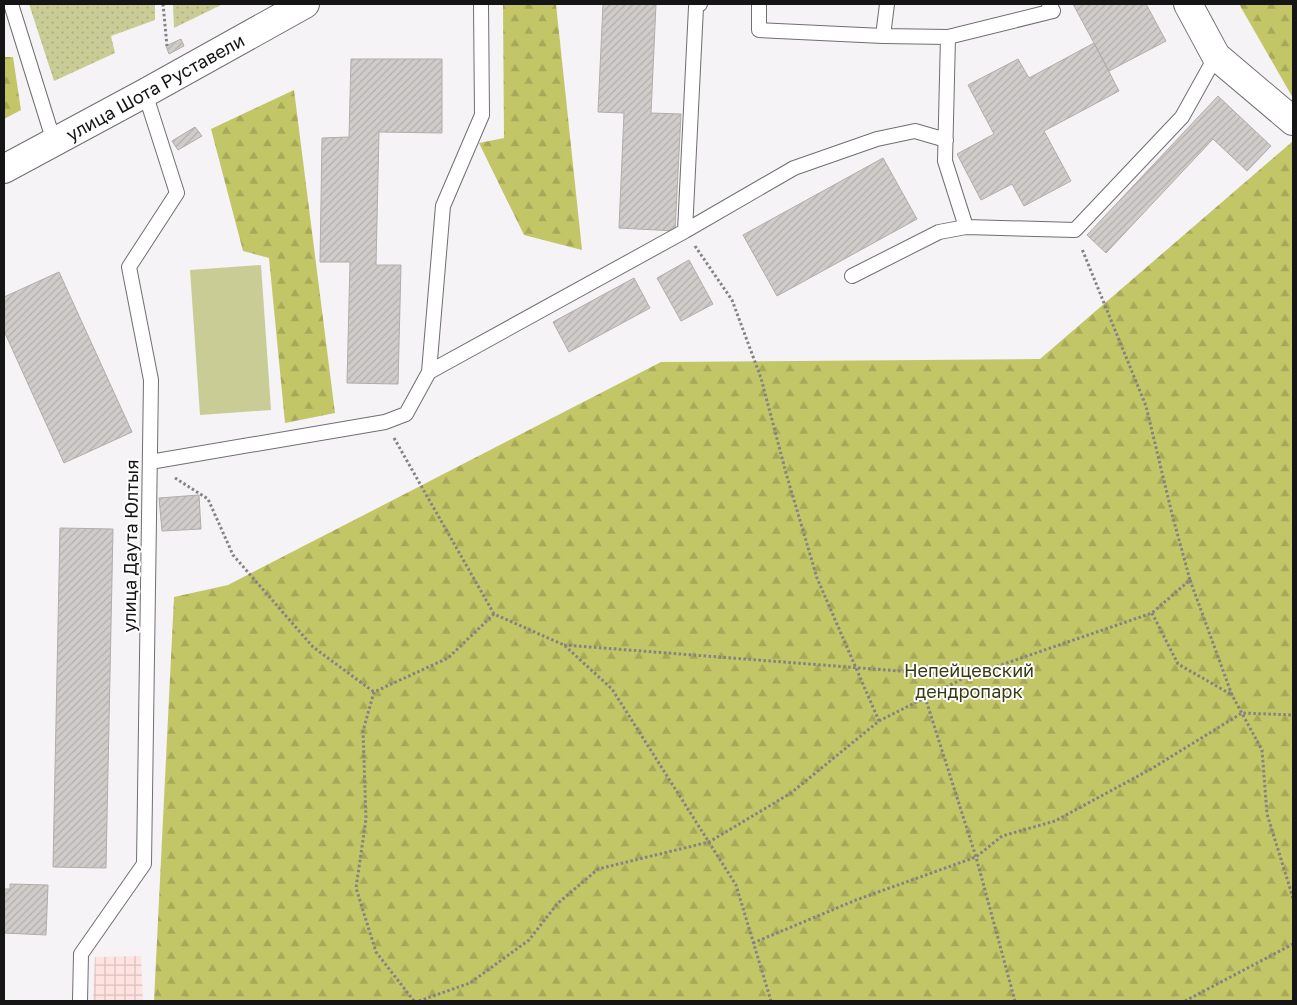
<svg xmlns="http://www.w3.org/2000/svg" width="1297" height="1005" viewBox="0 0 1297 1005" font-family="'Golos Text',sans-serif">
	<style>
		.industrial { fill: url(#industrial-grid) }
		.green { fill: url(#green-dots) }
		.forest { fill: url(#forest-firs) }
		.pitch { fill: #c9cc95 }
		.building { fill: url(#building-hatch); stroke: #b0adab }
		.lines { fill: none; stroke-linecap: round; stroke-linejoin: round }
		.service-casing { stroke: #706e71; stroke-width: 16 }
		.minor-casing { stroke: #706e71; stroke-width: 30 }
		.tertiary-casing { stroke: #706e71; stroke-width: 30 }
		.path { stroke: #838284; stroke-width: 3; stroke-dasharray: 2.5 2.5; stroke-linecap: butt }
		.service { stroke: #fff; stroke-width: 14 }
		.minor { stroke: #fff; stroke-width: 28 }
		.tertiary { stroke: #fff; stroke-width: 28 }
		.labels { text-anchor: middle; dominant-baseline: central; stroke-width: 4; stroke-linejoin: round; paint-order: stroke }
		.street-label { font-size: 18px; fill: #151516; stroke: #fff }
		.park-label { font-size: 18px; fill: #393a11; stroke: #fff }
	</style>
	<defs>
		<pattern id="industrial-grid" width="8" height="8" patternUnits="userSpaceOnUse" patternTransform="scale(1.25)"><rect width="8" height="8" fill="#fee3e1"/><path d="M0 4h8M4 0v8" fill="none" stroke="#d9c2c0"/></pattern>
		<pattern id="green-dots" width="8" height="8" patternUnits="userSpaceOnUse" patternTransform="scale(1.25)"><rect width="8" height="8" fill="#c9cc95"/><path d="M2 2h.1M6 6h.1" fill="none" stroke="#acae80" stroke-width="1.8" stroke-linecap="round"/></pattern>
		<pattern id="forest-firs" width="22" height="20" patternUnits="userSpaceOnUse" patternTransform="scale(1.25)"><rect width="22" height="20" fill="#c3c666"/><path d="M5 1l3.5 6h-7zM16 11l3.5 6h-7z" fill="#a7a958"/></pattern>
		<pattern id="building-hatch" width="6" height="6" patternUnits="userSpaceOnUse" patternTransform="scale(1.25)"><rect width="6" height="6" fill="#cfccca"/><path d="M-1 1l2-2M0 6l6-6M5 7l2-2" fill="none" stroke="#b1aead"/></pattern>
	</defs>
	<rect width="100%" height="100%" fill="#f5f3f6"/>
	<path class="industrial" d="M141,956L143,1001H93L95,957Z"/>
	<path class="green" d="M29,4H155V20L111,36L115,53L54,81Z
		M173,4H223L174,28Z"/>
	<path class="forest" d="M503,4H556L582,250L524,235L479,143L504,138Z
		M1239,4H1293V98Z
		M4,57H13L21,110L4,119Z
		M294,90L335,413L285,423L269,258L243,251L211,129Z
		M1293,141V1001H154L174,597L228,585L661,362L1040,359Z"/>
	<path class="pitch" d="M261,265L271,410L200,415L190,270Z"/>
	<path class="building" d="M603,4H656L651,113L681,114L675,231L619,228L624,113L598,112Z
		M1073,4H1146L1166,41L1109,71Z
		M181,39L184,46L169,54L166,46Z
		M1094,43L1119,91L1044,131L1071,181L1024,206L1012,184L981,200L957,154L994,134L968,85L1018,59L1029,78Z
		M351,59H442V133L379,132L376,265H401L398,384L347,383L350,262H320L322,138L349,137Z
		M1218,96L1271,146L1247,171L1213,139L1106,253L1087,235Z
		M195,127L202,136L178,150L172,141Z
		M883,158L917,219L777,296L743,235Z
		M689,260L713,304L681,321L657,278Z
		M59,272L132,432L64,463L4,331V297Z
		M634,278L650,308L569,352L553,322Z
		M199,495L201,529L162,531L159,498Z
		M60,528L113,529L106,868L53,867Z
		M10,884L48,885L46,935L4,933V889H10Z"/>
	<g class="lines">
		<g class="service-casing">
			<path id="service" d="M11,4L54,142
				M700,4L696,7L685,231L794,168L877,139L915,131L946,140
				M759,4V30L883,36L948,37L1053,11L1049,4
				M883,36L887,4
				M948,37L945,161L966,227
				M852,276L939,232L966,227L1075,230L1182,117L1216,56
				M429,372L685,231
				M150,462L385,422L406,414L429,372L443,206L482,115L481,4
				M80,1001L81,954L144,864L151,380L129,267L177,193L145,93"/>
		</g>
		<g class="minor-casing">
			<path id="minor" d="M1188,4L1216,56L1293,121"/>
		</g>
		<g class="tertiary-casing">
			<path id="tertiary" d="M4,169L145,93L305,4"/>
		</g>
		<path class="path" d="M163,4L167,46
			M695,246L732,300L761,378L786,473L817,578L879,721
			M394,438L494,614L564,645L612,689L736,885L771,1001
			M175,478L208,499L233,555L313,647L374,692
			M1190,580L1232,695L1262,750L1267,814L1293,898
			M1152,613L1178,664L1232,695
			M564,645L964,676
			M925,697L976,857L1015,1001
			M753,943L856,900L976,857L1002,836L1055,821L1151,769L1242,713L1293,715
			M414,1001L376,952L356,888L366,819L363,731L374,692L448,658L494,614
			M419,1001L470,983L529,940L557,904L598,869L709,842L791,793L879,721L966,677L1152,613L1190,580L1172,514L1146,406L1082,249
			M1185,1001L1293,944"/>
		<use href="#service" class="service"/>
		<use href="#minor" class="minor"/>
		<use href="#tertiary" class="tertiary"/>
	</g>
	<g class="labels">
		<g class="street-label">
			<text transform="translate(155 87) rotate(-29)">улица Шота Руставели</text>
			<text transform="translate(130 546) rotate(-89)">улица Даута Юлтыя</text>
		</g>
		<g class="park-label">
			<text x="969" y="670">Непейцевский<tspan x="969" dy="21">дендропарк</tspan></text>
		</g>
	</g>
	<rect width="1297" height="1005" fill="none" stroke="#151516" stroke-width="10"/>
</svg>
